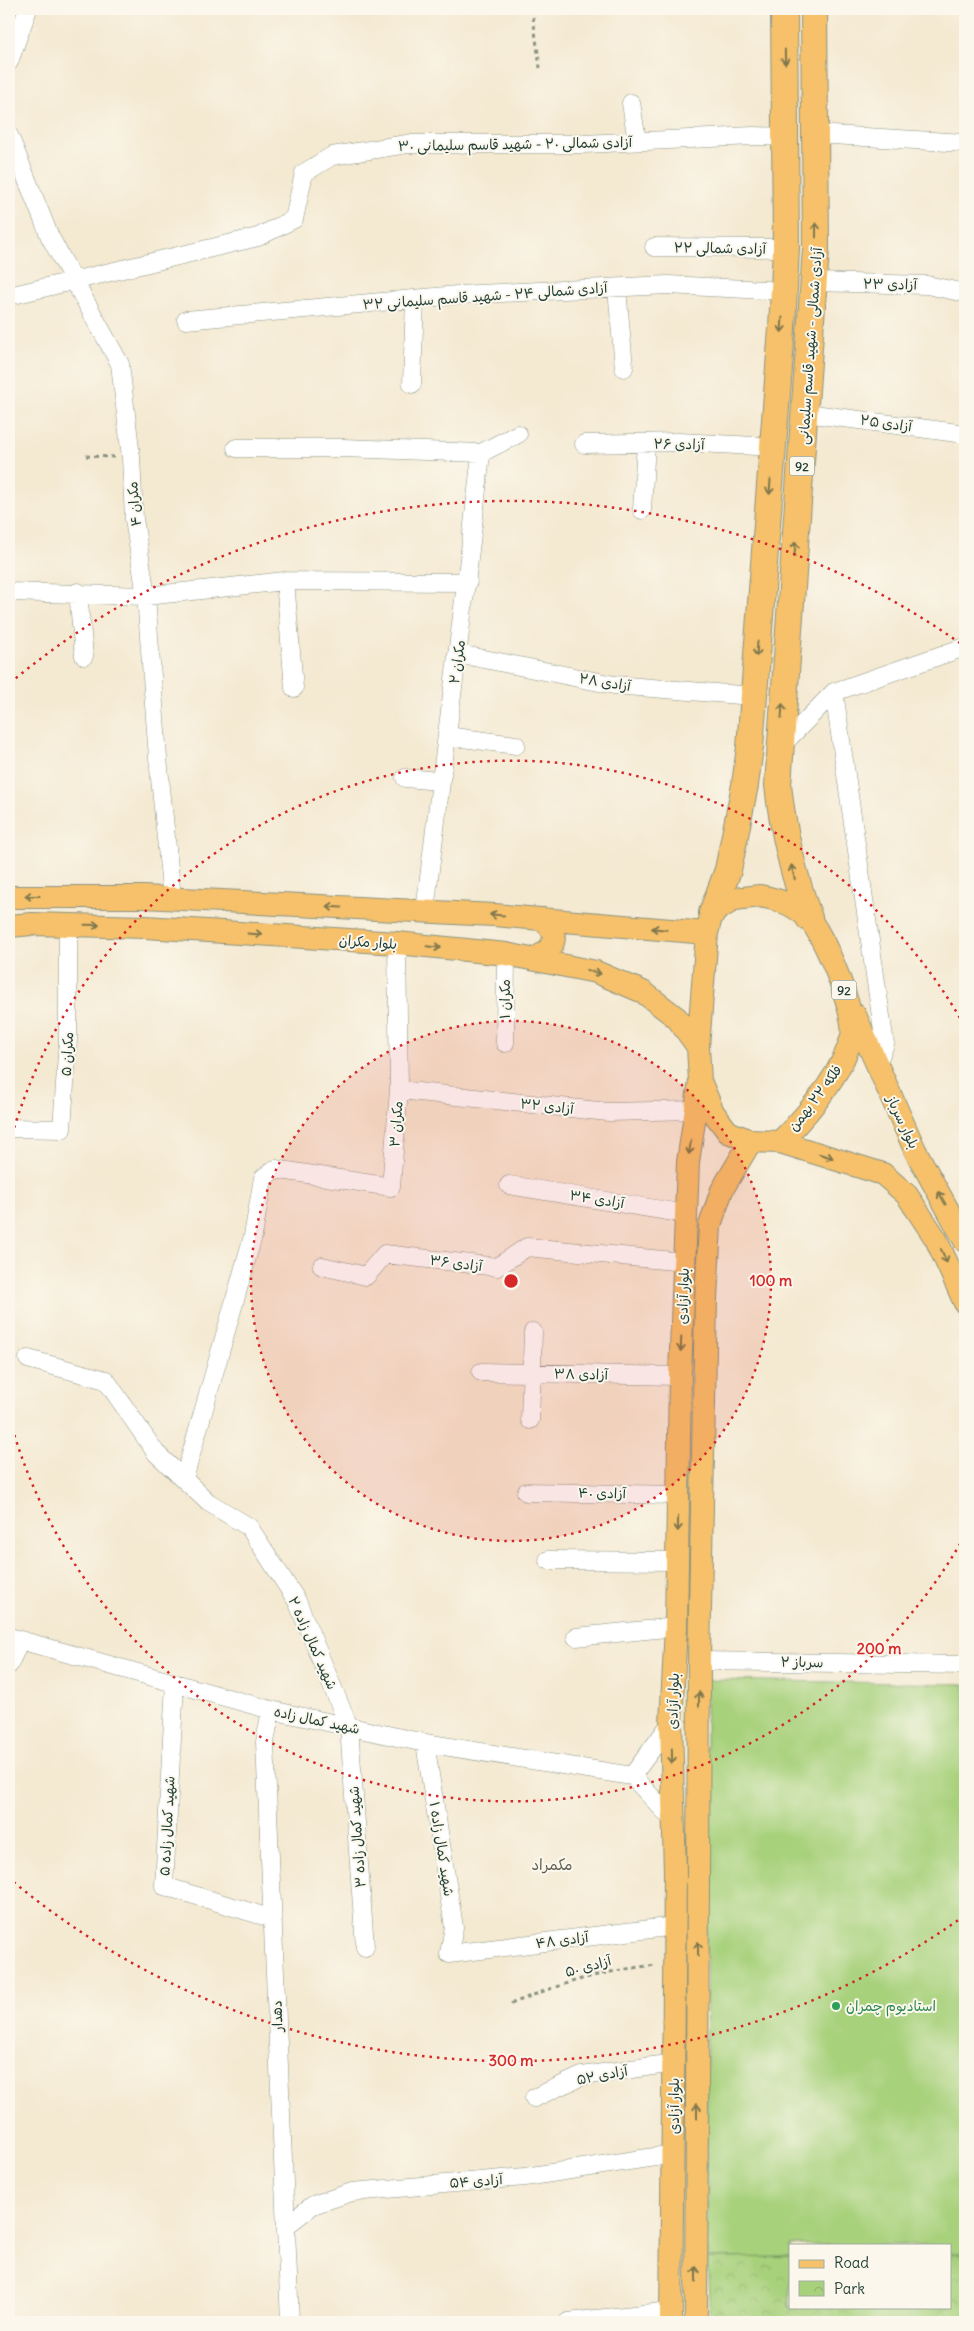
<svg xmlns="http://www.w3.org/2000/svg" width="974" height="2331" viewBox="0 0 974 2331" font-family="Delius,'Playpen Sans Arabic',sans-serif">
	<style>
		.park { fill: url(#park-crowns); stroke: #648758 }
		.pitch { fill: #a8d17c; stroke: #648758 }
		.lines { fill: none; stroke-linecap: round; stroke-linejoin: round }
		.minor-casing { stroke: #8a9382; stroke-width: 19 }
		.major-casing { stroke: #8a9382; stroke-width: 24 }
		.highway-casing { stroke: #8a9382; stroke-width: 28 }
		.path { stroke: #8a9382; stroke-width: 3; stroke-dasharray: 4 4; stroke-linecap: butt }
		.minor { stroke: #fff; stroke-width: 18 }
		.major { stroke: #f6c16b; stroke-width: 22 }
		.highway { stroke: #f6c16b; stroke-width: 26 }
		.oneway { stroke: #80784d }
		.ring { fill: none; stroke: #d62828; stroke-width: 2.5; stroke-dasharray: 2.5 5 }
		.leisure-dot { fill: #2e9e5b; stroke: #fbf7ec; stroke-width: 2 }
		.labels { text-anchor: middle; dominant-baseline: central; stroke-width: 4; stroke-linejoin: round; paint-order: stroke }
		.shield { fill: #fbf7ec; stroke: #61756b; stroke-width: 1 }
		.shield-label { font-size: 12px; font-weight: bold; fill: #1f3d34 }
		.street-label { font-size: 14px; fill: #1f3d34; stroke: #fbf7ec }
		.leisure-label { font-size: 14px; fill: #27864d; stroke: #fbf7ec; text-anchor: start }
		.neighbourhood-label { font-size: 15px; fill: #5d5f51; stroke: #fbf7ec }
		.centre { fill: #d62828; stroke: #fbf7ec; stroke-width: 2.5 }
		.ring-label { font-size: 15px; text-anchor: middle; font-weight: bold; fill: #d62828; stroke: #fbf7ec; stroke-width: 4; stroke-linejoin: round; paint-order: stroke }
	</style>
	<defs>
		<pattern id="park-crowns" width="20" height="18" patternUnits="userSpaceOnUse" patternTransform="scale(1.25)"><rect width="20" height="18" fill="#a8d17c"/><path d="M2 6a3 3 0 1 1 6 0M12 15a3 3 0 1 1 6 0" fill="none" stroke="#90b46c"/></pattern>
	</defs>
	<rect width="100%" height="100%" fill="#fbf7ec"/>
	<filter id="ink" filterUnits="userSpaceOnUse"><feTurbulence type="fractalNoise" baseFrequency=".02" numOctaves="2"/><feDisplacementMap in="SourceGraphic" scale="10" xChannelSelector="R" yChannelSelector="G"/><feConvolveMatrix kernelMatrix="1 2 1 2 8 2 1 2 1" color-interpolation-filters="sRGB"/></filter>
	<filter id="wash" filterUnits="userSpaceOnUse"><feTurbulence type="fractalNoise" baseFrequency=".0096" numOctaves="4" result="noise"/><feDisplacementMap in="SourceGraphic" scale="20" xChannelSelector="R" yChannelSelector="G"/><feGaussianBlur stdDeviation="1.12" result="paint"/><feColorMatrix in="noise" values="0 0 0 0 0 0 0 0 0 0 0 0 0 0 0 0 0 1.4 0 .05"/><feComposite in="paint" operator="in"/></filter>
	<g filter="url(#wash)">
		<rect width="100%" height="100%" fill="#f4e9d1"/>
		<path class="park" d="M965,2253V2322H710L707,2258L790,2257V2307H950V2254Z"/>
		<path class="pitch" d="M706,1680L965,1684V2254H950V2245H790V2257L707,2258Z"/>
	</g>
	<g filter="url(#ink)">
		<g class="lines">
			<g class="minor-casing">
				<path id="minor" d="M9,62L28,9
					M631,103L637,141
					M815,134L965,143
					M9,135L50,237L120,364L131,457L134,519L146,596L158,758L172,898
					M654,247L786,248
					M815,282L927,285L965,293
					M617,288L624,368
					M9,296L258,237L294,219L304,173L332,156L407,144H583L753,136L786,137
					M186,320L457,295L668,285L784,291
					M412,384L415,299
					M806,413L965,434
					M584,444L679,442L773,447
					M236,448H343L481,453
					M642,510L646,443
					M285,581L294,688
					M9,592L146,596L285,581L468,582
					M78,592L84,656
					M459,654L614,685L753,696
					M834,692L885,1044L877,1064
					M447,736L516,745
					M779,748L834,692L965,647
					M405,778L440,781
					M425,911C443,758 465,606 481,453L518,434
					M505,1043L506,954
					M399,1090L608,1112L696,1110
					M9,1128L62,1129L68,1039V925
					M509,1185L686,1214
					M322,1266L366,1276L385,1254L497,1267L527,1247L684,1262
					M28,1359L106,1380L156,1453L208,1502L249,1527L297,1601L349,1727L365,1947
					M481,1372L680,1376
					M530,1420L533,1332
					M184,1479L253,1236L263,1178L275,1169L391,1187L399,1090L397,943
					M526,1492L678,1495
					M548,1560L677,1561
					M9,1637L271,1710L425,1743L632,1776
					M576,1637L676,1627
					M699,1661L965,1665
					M9,1665L20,1640
					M175,1683L164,1886L273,1919
					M271,1710L265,1742L290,2322
					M425,1743L454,1927L449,1954L675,1926
					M632,1776L671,1723
					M632,1776L673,1820
					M534,2098L582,2076L674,2063
					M286,2226L313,2205L352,2192L525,2177L674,2154
					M568,2322L671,2311"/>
			</g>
			<g class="major-casing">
				<path id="major" d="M760,896C780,900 791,903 807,917C823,931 857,1015 852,1036C842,1074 807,1115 780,1142L751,1141L728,1132L713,1112L700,1081L698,1047L707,933L712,913L735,899Z
					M9,897H143L494,915L707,933
					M9,926L32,924L145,927L397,943L506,954L596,972L643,992L677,1018L698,1047
					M534,959C554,949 562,937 543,919
					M855,1015L915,1150L965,1241
					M780,1142L883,1174L907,1195L936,1239L965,1303
					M671,2322L675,1872L671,1723L676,1627L680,1376L688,1162L700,1081
					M696,2322L699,1661L706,1299L710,1225L722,1190L751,1141"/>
			</g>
			<g class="highway-casing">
				<path id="highway" d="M712,913L728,870L745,785L750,747L782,328L786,248L784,9
					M809,918C793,874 783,832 778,785L816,249L814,9"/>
			</g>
			<path class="path" d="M532,9L540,68
				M86,456L115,457
				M511,2004C558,1984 605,1970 657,1965"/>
			<use href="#minor" class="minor"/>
			<use href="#major" class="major"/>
			<use href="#highway" class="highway"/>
		</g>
		<defs><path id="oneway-shaft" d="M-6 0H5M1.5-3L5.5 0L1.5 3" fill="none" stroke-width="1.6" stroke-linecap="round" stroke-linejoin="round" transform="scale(1.25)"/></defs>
		<g class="oneway">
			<use href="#oneway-shaft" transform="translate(785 57) rotate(89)"/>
			<use href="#oneway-shaft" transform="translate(816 230) rotate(-90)"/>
			<use href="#oneway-shaft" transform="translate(782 325) rotate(93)"/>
			<use href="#oneway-shaft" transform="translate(770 487) rotate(94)"/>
			<use href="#oneway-shaft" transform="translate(795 549) rotate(-86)"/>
			<use href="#oneway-shaft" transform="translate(757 649) rotate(94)"/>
			<use href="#oneway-shaft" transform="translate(782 711) rotate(-86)"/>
			<use href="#oneway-shaft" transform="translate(793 872) rotate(-104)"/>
			<use href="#oneway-shaft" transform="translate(32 896) rotate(180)"/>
			<use href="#oneway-shaft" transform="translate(334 907) rotate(-177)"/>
			<use href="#oneway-shaft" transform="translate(497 915) rotate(-176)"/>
			<use href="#oneway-shaft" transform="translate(92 925) rotate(1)"/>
			<use href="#oneway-shaft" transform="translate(659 929) rotate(-175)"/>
			<use href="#oneway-shaft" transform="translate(255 934) rotate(4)"/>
			<use href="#oneway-shaft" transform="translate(434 947) rotate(6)"/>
			<use href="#oneway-shaft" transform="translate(594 972) rotate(16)"/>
			<use href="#oneway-shaft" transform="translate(690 1147) rotate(99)"/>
			<use href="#oneway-shaft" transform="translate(826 1156) rotate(17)"/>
			<use href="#oneway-shaft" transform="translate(942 1198) rotate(-119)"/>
			<use href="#oneway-shaft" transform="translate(944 1256) rotate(66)"/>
			<use href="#oneway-shaft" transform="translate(681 1344) rotate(92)"/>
			<use href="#oneway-shaft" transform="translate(678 1524) rotate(91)"/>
			<use href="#oneway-shaft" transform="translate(699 1699) rotate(-90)"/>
			<use href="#oneway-shaft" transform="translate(672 1756) rotate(89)"/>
			<use href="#oneway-shaft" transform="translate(698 1949) rotate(-90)"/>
			<use href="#oneway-shaft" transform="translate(697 2111) rotate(-90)"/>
			<use href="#oneway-shaft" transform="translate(696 2274) rotate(-90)"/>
		</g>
	</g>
	<circle cx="511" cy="1281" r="260" fill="#d62828" fill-opacity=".12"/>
	<g class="ring">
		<circle cx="511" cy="1281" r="260"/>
		<path d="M964 1537A520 520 0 0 1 10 1420M10 1142A520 520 0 0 1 964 1025"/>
		<path d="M964 1916A780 780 0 0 1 10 1879M10 683A780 780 0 0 1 964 646"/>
	</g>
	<circle class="leisure-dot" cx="836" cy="2006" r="5"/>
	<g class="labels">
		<g class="shield">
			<rect x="789.5" y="456.5" width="25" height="19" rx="4"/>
			<rect x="831.5" y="980.5" width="25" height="19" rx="4"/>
		</g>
		<g class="shield-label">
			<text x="802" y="466">92</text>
			<text x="844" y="990">92</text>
		</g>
		<g class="street-label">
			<text transform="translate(515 144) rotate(-1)">آزادی شمالی ۲۰ - شهید قاسم سلیمانی ۳۰</text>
			<text transform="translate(720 248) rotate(1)">آزادی شمالی ۲۲</text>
			<text transform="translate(890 284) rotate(1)">آزادی ۲۳</text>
			<text transform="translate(485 296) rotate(-4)">آزادی شمالی ۲۴ - شهید قاسم سلیمانی ۳۲</text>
			<text transform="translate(810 346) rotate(-86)">آزادی شمالی - شهید قاسم سلیمانی</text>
			<text transform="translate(886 423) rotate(8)">آزادی ۲۵</text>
			<text transform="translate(679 444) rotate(1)">آزادی ۲۶</text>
			<text transform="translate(134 504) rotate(-95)">مکران ۴</text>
			<text transform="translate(457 662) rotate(-82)">مکران ۲</text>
			<text transform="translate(605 682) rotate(9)">آزادی ۲۸</text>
			<text transform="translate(368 942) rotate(4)">بلوار مکران</text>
			<text transform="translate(505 999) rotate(-90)">مکران ۱</text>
			<text transform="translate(67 1054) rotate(-87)">مکران ۵</text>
			<text transform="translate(815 1098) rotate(-53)">فلکه ۲۲ بهمن</text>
			<text transform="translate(547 1106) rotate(6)">آزادی ۳۲</text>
			<text transform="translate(903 1122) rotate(65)">بلوار سرباز</text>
			<text transform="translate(396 1124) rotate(-86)">مکران ۳</text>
			<text transform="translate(597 1199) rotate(9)">آزادی ۳۴</text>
			<text transform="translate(456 1263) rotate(7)">آزادی ۳۶</text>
			<text transform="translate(683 1296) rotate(-88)">بلوار آزادی</text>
			<text transform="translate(581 1374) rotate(1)">آزادی ۳۸</text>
			<text transform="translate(602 1493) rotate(1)">آزادی ۴۰</text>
			<text transform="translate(313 1643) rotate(66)">شهید کمال زاده ۲</text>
			<text transform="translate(802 1662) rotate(1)">سرباز ۲</text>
			<text transform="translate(673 1701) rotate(-88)">بلوار آزادی</text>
			<text transform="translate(317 1720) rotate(12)">شهید کمال زاده</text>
			<text transform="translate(167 1826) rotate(-87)">شهید کمال زاده ۵</text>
			<text transform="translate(357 1837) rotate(-94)">شهید کمال زاده ۳</text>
			<text transform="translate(442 1849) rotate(81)">شهید کمال زاده ۱</text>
			<text transform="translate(562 1940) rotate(-7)">آزادی ۴۸</text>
			<text transform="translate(588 1966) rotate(-15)">آزادی ۵۰</text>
			<text transform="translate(277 2016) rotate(-92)">دهدار</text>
			<text transform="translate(602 2075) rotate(-11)">آزادی ۵۲</text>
			<text transform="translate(674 2106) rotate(-90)">بلوار آزادی</text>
			<text transform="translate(476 2181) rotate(-4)">آزادی ۵۴</text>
		</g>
		<g class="leisure-label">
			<text x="846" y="2006">استادیوم چمران</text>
		</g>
		<g class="neighbourhood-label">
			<text x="552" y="1864">مکمراد</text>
		</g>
	</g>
	<circle cx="511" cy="1281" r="8" class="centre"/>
	<g class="ring-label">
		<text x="771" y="1286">100 m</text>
		<text x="879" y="1654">200 m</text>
		<text x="511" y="2066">300 m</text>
	</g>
	<rect width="974" height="2331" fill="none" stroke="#fbf7ec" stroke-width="30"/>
	<rect x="789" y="2244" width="162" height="65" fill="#fbf7ec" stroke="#a3ada2"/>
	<rect x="799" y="2260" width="25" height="8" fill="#f6c16b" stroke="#a3ada2"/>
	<text x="834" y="2268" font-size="15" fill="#1f3d34">Road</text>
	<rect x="799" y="2281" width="25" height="15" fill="url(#park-crowns)" stroke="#a3ada2"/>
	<text x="834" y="2294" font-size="15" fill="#1f3d34">Park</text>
</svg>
